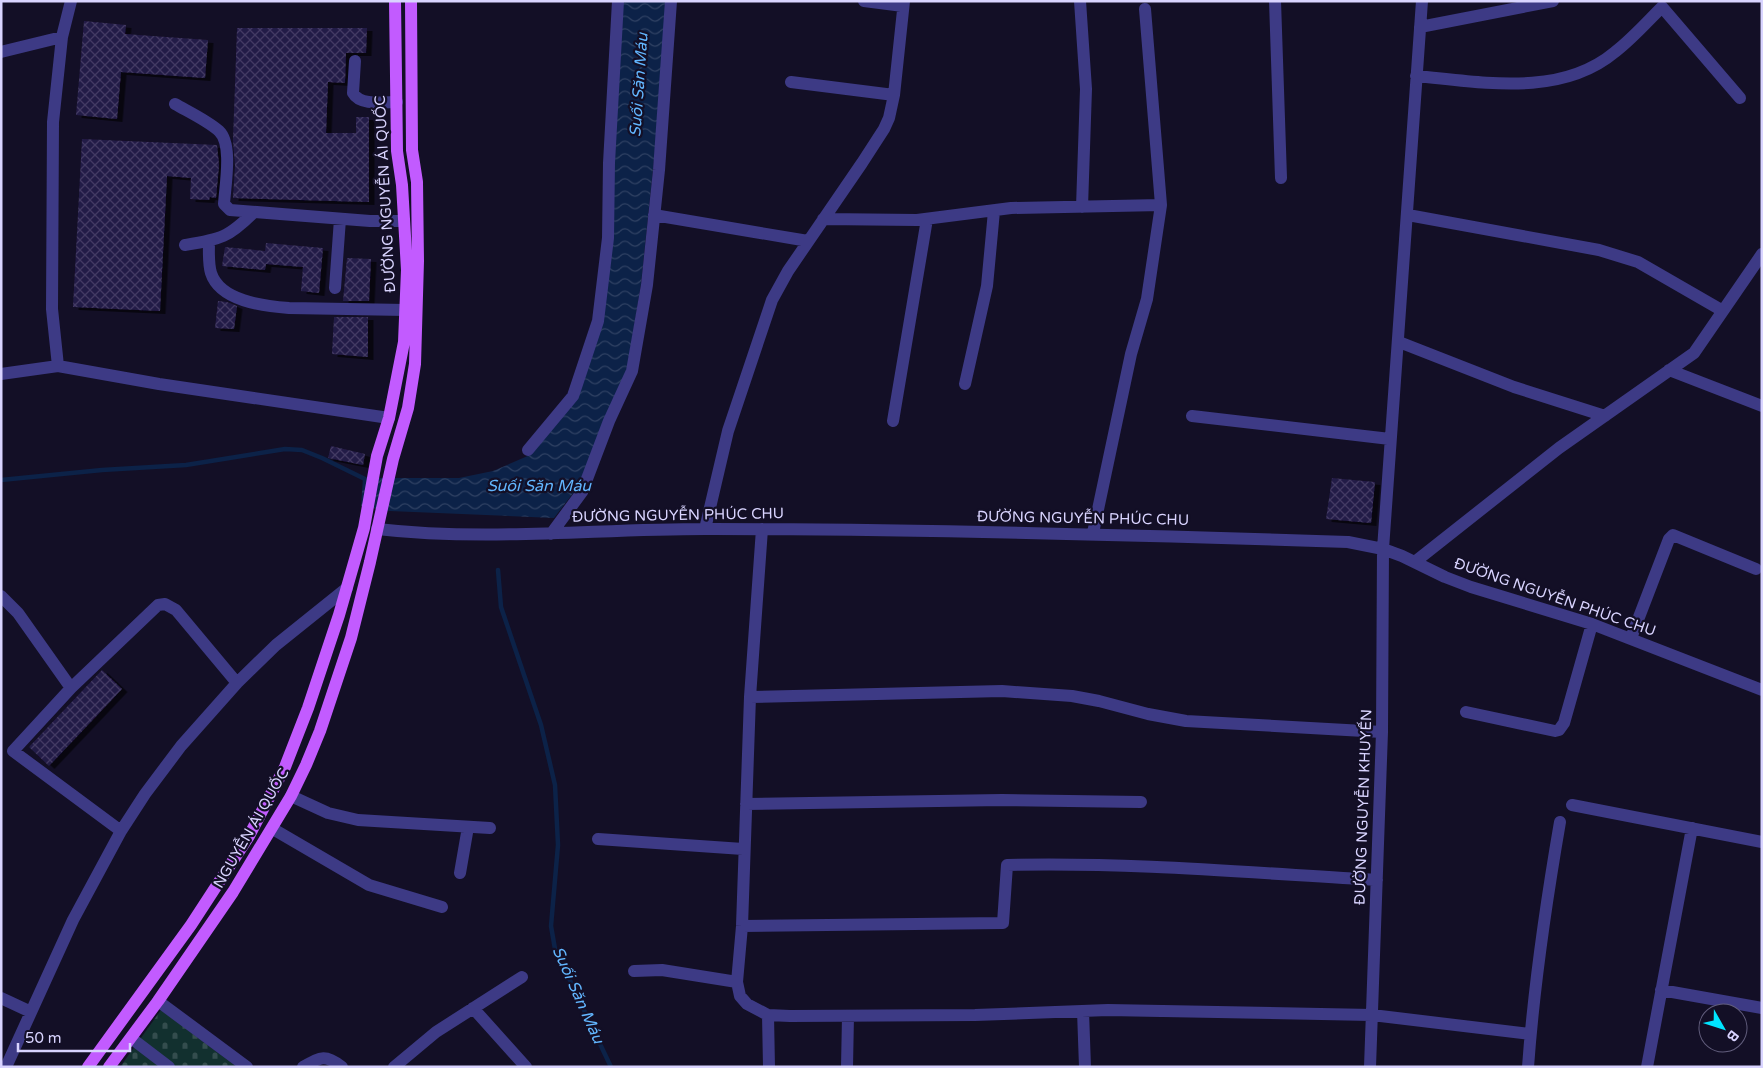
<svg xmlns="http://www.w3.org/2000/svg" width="1763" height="1068" viewBox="0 0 1763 1068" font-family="'Varela Round',sans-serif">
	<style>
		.cemetery { fill: url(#cemetery-stones) }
		.water { fill: url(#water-waves) }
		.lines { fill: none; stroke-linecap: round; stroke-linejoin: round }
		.stream { stroke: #0c2248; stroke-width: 4.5 }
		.building { fill: url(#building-cross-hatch); filter: url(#shadow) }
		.minor { stroke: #3d3a85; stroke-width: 12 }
		.major { stroke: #c25bff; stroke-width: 12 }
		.labels { text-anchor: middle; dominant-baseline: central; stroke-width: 4.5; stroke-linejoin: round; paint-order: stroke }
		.street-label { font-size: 15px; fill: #d9d4ff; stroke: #130f26 }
		.water-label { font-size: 16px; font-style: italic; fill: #62b6ff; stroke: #130f26 }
	</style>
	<defs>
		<pattern id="cemetery-stones" width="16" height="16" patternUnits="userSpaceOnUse" patternTransform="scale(1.25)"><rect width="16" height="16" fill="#12302f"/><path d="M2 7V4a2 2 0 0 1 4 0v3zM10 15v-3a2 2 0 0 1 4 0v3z" fill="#344d4e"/></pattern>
		<pattern id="water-waves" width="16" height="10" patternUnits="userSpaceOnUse" patternTransform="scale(1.25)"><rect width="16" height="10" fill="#0c2248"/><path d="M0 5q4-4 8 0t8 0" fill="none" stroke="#2f4163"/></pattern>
		<pattern id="building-cross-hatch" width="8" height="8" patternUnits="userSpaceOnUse" patternTransform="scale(1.25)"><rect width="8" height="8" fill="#241b47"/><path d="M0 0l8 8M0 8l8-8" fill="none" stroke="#433b63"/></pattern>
		<filter id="shadow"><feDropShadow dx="5.5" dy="3" stdDeviation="0" flood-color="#0009"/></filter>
	</defs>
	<rect width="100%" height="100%" fill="#130f26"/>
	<path class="cemetery" d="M161,1010L237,1067H120Z"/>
	<path class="water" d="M623,1H666L656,140L641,284L627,369L577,488L554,518L390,511L361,506L363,478H459L493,471L530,455L578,398L603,321L614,172Z"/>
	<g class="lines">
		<path class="stream" d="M1,480L102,470L186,465L285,449L302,450L322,458L367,480
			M498,570L501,607L541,725L555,785L558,845L551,926L555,949L611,1067"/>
	</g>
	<path class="building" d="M84,21L126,25L125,34L208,40L205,78L121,72L117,119L76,115Z
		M237,28H367L366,53H346L345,83L328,82L326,133H356V117H369V202L233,198L235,166L233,140Z
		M82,139L217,145L219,165L216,198L210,197L209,200L190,199L191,178L167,176L160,311L73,307Z
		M266,243L323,248L319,293L301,291L303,267L266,264L265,270L222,266L225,247L265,251Z
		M347,258L371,259L369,301H343Z
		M218,301L227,302L237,306L234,329L215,328Z
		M334,317H368V357L332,354Z
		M331,446L365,454L363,465L328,458Z
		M1332,478L1375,482L1371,523L1326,519Z
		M102,670L122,689L49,766L29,747Z"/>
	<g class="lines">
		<path class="minor" d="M864,1L903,6
			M1080,1L1086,89L1082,207
			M1275,1L1281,178
			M1420,27L1553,1
			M1,52L62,37
			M355,61L353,93C360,106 384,102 397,102
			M1416,76C1481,82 1560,98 1615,52C1632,39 1647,22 1662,7L1740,98
			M791,82L894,95
			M175,104C189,112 208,121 219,131C233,144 225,186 224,204L230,210L370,221H404
			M654,215L808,241
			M1408,215L1599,250L1638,262L1723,311
			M823,219L917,220L1011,208L1161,205
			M209,241C209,251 208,263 211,273C220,301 263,306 289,308L406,310
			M185,245C221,239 228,238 254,212
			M335,288L340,219
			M1399,342L1514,387L1605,416
			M58,366L52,309L53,122L62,37L71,1
			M1669,370L1762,406
			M1,374L58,366L159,384L389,418
			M965,384L987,286L994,211
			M1192,416L1390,439
			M893,421L927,219
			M528,450L573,396L598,321L608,238L609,163L618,1
			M377,529C490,542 602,528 714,529C925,529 1137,535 1348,542L1383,549L1402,556L1445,577L1471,587L1592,624L1762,690
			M705,529L728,431L772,300L788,271L862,163L884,129L889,118L894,95L904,1
			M762,529L750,697L742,926L737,982L740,996L747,1004L768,1015L790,1016L975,1015L1108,1010L1372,1015L1530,1034
			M1093,533L1131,354L1147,299L1161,205L1145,9
			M551,534L582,492L609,421L632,371L647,285L659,170L671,1
			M1416,561L1559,448L1694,353L1762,254
			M1,596L18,613L71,688
			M1631,638L1669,539L1673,535L1756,569
			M750,697L1002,691L1072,696L1099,701L1148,714L1186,721L1382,732
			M1466,712L1555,731L1559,730L1564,723L1592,624
			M291,796L328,813L358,820L490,828
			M746,804L1002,800L1141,802
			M1572,805L1762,842
			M273,829L369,885L442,907
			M121,831L13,751L71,688L158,605L165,604L176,610L237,683
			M598,839L743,849
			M460,873L468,827
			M742,926L1003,923L1007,865C1130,862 1254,873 1377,880
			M634,971L662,970L737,982
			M1661,990L1762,1008
			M1,998L31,1012
			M158,1001L247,1067
			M473,1008L526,1067
			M1083,1011L1085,1067
			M768,1015L769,1067
			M131,1038L169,1067
			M6,1067L73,920L121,831L145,794L181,746L237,683L276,645L347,588
			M303,1067C321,1057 325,1054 342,1067
			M394,1067L436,1032L522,977
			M847,1067L848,1016
			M1370,1067L1382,732L1383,549L1422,1
			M1528,1067C1534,984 1546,903 1560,822
			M1647,1067L1692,828"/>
		<path class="major" d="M88,1067L191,925L249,836L285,767L308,708L339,615L364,528L377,456L389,418L404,342L407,270L402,185L397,151L395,1
			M109,1067L158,1001L233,892L291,796L306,765L320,731L351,638L370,562L393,459L408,408L415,364L418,261L417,182L412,150L411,1"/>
	</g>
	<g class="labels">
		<g class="street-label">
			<text transform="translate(385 194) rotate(-93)">ĐƯỜNG NGUYỄN ÁI QUỐC</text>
			<text transform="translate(678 515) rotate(-1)">ĐƯỜNG NGUYỄN PHÚC CHU</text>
			<text transform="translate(1083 518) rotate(1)">ĐƯỜNG NGUYỄN PHÚC CHU</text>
			<text transform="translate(1555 597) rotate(19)">ĐƯỜNG NGUYỄN PHÚC CHU</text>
			<text transform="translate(1363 807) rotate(-88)">ĐƯỜNG NGUYỄN KHUYẾN</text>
			<text transform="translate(251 828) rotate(-60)">NGUYỄN ÁI QUỐC</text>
		</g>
		<g class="water-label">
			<text transform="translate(639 85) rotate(-86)">Suối Săn Máu</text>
			<text x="539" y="486">Suối Săn Máu</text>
			<text transform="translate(578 995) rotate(66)">Suối Săn Máu</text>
		</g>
	</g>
	<rect width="1763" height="1068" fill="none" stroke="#d9d4ff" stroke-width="5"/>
	<g transform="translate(1723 1028) rotate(129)"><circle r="24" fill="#130f26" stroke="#625e7d"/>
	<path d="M0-4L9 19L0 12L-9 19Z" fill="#00e5ff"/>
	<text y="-8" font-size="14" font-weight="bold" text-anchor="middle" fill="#d9d4ff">B</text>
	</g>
	<path d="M18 1043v8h112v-8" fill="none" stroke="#d9d4ff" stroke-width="2.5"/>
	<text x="25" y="1043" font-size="15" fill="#d9d4ff" stroke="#130f26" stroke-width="4" paint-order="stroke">50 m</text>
</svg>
